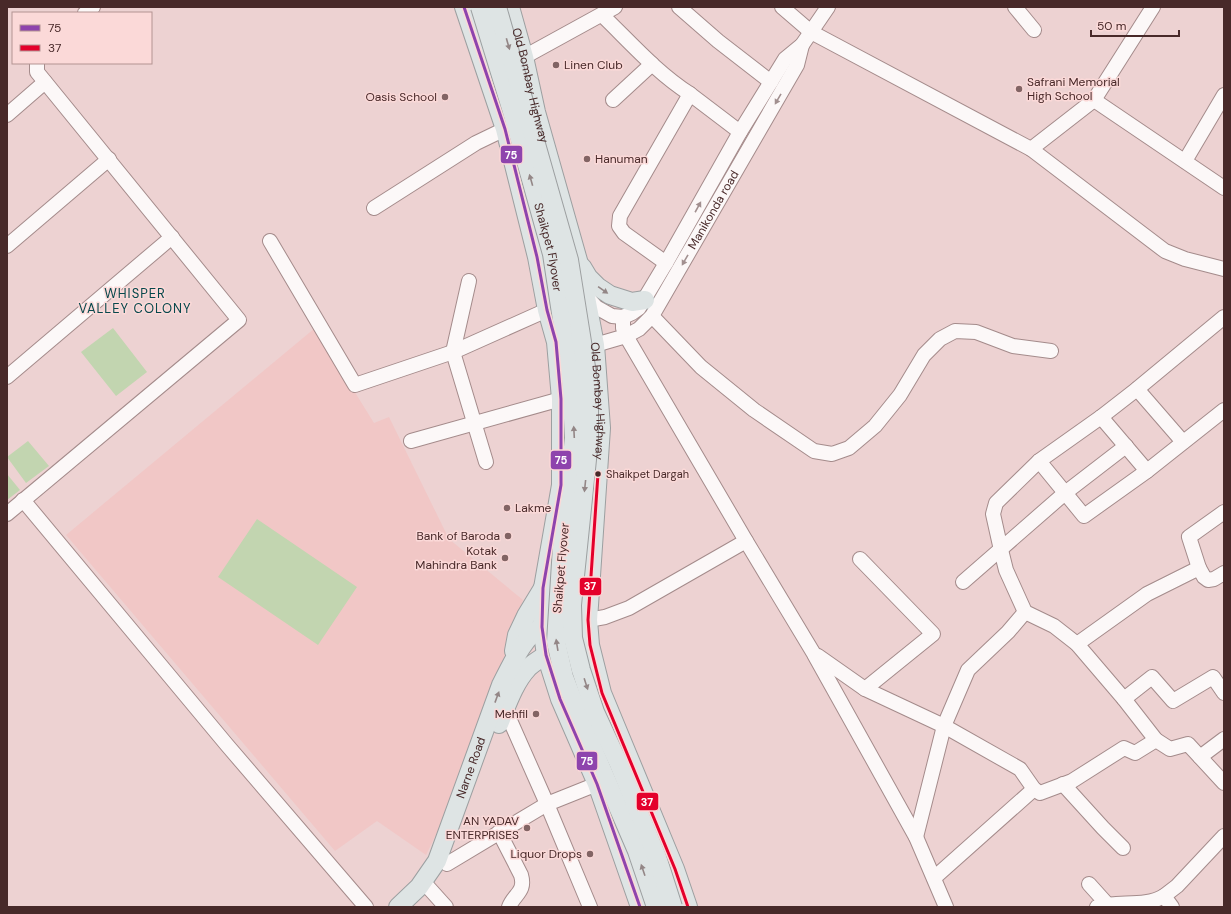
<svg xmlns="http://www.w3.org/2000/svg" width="1231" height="914" viewBox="0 0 1231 914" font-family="'DM Sans',sans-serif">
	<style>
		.built { fill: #f1c7c6 }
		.green { fill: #c2d5b0 }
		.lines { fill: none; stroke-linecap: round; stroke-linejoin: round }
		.minor-casing { stroke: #a48b8b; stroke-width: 16 }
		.major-casing { stroke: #9c9fa0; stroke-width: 20 }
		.minor { stroke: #fcf8f8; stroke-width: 14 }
		.major { stroke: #dee4e4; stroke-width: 18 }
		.major-bridge-casing { stroke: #9c9fa0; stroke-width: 20; stroke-linecap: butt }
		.major-bridge { stroke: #dee4e4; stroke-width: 18 }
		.bus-1-casing { stroke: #fbd9d8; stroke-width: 6 }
		.bus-2-casing { stroke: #fbd9d8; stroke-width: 6 }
		.bus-1 { stroke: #8e44ad; stroke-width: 3 }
		.bus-2 { stroke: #e4002b; stroke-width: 3 }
		.oneway { fill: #938686 }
		.oneway2 { fill: #a29090 }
		.poi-dot { fill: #826464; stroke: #fbd9d8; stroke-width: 1.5 }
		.bus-dot { fill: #482929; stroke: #fbd9d8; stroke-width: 1.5 }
		.labels { text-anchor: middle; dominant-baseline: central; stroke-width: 3; stroke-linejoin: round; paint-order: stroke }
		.bus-label { font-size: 11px; fill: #482929; stroke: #fbd9d8; text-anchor: start }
		.poi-label { font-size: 12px; fill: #482929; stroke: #fbd9d8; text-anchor: end }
		.street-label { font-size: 12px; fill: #482929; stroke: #fbd9d8 }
		.neighbourhood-label { font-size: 13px; letter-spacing: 1px; fill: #06484c; stroke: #fbd9d8 }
		.line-badge { stroke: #fbd9d8; stroke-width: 1.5 }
		.badge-label { font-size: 11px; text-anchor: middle; font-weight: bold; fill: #fff }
	</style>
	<rect width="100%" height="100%" fill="#edd2d2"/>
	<path class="built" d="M315,328L374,423L389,417L449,539L523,600L469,767L426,855L377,821L335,851L66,535Z"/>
	<path class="green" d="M113,328L147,372L116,396L81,352Z
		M28,441L49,466L26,483L7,457Z
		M7,474L20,490L7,500Z
		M257,519L357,587L318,645L218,577Z"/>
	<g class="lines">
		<g class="minor-casing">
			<g id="minor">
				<path d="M679,7L718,41L771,82"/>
				<path d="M782,7L811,32L1031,149L1165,251L1185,259L1224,269"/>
				<path d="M1015,7L1034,30"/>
				<path d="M85,13L93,7"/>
				<path d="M602,15C630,42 657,73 690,94"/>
				<path d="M524,57L615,7"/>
				<path d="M613,100L652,64"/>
				<path d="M1094,100L1224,188"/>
				<path d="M7,115L45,82"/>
				<path d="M1031,149L1094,100L1153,7"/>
				<path d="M1185,161L1224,95"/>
				<path d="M374,208L476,143L505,129"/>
				<path d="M270,241L355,385L453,352L547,310"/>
				<path d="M7,246L109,159"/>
				<path d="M666,263L624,233L619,226L620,216L690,94L740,132"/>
				<path d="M469,281L453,352L486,462"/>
				<path d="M586,296L596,307L612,316L623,317L632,313L639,308L666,263L740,132L785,59L802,45L828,7"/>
				<path d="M652,316L701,367L754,410L814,451L832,454L849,448L875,426L900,395L924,355L940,339L955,331L976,332L1013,346L1051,351"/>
				<path d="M623,317V328L626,336L746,541L814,654L916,837L946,907"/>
				<path d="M1224,317L1137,389L1101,417L1039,461L999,500L996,503L993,514L1001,550L1006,570L1025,612L1054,626L1077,644L1124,699L1156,740L1170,749L1188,744L1224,783"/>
				<path id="s1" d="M595,345L626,336L639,329L652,316L797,65L802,45"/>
				<path d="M7,377L172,237"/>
				<path d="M1137,389L1183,442"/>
				<path d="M1101,417L1147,471"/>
				<path d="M411,441L561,399"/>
				<path d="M1039,461L1084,516L1147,471L1224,410"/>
				<path d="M23,500L227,745L366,907"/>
				<path d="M7,514L239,320L37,72V63"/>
				<path d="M860,559L933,634L865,689"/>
				<path d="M1199,568L1189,537L1224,512"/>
				<path d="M963,582L1065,493L1126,446"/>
				<path d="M588,620L605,617L629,608L746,541"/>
				<path d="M1077,644L1147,594L1199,568L1204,577L1208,580L1214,579L1224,573"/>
				<path d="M818,656L865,689L944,726L1020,769L1034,789L1040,793L1072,781L1124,748L1135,753L1156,740"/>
				<path d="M1124,699L1152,677L1173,701L1213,677L1224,693"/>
				<path d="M505,709L547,804L590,907"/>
				<path d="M1200,757L1224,739"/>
				<path d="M1063,784L1103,828L1123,848"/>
				<path d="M499,832L521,875C526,892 514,894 509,907"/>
				<path d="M916,837L944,726L968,670L1008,632L1025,612"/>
				<path d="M447,864L547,804L597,784"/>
				<path d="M934,878L1034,789"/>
				<path d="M1089,884L1107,904"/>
				<path d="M428,887L446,907"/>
				<path d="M1097,907C1118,900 1144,908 1164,896"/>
				<path d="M1172,907L1164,896L1177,886L1224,836"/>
			</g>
		</g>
		<g class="major-casing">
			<g id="major">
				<path d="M464,7L505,129L537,257L547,310L556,342L561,399V485L543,588L542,627L546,655L560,699L597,784L640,907"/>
				<path id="s2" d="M510,7L524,57L536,112L581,271L595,345L601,428L588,620L590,645L602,693L675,869L688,907"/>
				<path d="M582,267L588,277L598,287L610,295L632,302L645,300"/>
				<path d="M514,651L517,635L526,616L543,588"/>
				<path d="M499,724C507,705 514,683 528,668C533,663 540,659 546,655"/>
				<path id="s3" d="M398,907L419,887L437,861L501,685C510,668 524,635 542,627C544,626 549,626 551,626"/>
			</g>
		</g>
		<use href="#minor" class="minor"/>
		<use href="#major" class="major"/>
		<g class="major-bridge-casing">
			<g id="major-bridge">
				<path id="s4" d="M480,7L511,108L552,254L571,379L574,438L562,547L556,642L564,677L581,721L637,851L656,907"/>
				<path d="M497,7L569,260L589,386V440L572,605L573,638L581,670L595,712L619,764L657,857L673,907"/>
			</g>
		</g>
		<use href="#major-bridge" class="major-bridge"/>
		<g class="bus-1-casing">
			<path id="bus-1" d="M464,7L505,129L537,257L547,310L556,342L561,399V485L543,588L542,627L546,655L560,699L597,784L640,907"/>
		</g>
		<g class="bus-2-casing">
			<path id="bus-2" d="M598,474L588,620L590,645L602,693L675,869L688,907"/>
		</g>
		<use href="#bus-1" class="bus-1"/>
		<use href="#bus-2" class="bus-2"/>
	</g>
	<defs><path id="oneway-solid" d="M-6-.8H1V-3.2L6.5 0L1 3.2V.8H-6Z"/></defs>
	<g class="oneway">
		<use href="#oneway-solid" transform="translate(508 44) rotate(74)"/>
		<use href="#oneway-solid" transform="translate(531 180) rotate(-106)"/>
		<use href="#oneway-solid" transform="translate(603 290) rotate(35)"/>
		<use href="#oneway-solid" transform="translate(574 432) rotate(-93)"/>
		<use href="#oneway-solid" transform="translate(585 486) rotate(96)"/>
		<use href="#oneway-solid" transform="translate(557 645) rotate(-99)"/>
		<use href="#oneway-solid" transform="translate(586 684) rotate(72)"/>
		<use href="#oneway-solid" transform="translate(497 697) rotate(-70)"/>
		<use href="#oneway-solid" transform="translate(643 870) rotate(-109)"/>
	</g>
	<g class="oneway2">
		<use href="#oneway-solid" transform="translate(778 99) rotate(120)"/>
		<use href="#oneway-solid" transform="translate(698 207) rotate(-61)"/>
		<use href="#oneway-solid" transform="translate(685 260) rotate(120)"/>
	</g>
	<g class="poi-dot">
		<circle cx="556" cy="65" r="4"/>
		<circle cx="1019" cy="89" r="4"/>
		<circle cx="445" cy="97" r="4"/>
		<circle cx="587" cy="159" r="4"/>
		<circle cx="507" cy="508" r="4"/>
		<circle cx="508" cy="536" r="4"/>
		<circle cx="505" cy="558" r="4"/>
		<circle cx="536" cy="714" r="4"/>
		<circle cx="527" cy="828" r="4"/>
		<circle cx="590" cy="854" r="4"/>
	</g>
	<circle class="bus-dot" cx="598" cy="474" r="3.5"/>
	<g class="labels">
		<g class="bus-label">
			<text x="606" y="474">Shaikpet Dargah</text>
		</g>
		<g class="poi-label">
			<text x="564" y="65" text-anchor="start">Linen Club</text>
			<text x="1027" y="82" text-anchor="start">Safrani Memorial<tspan x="1027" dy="14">High School</tspan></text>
			<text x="437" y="97">Oasis School</text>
			<text x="595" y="159" text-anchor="start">Hanuman</text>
			<text x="515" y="508" text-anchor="start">Lakme</text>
			<text x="500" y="536">Bank of Baroda</text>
			<text x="497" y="551">Kotak<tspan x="497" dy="14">Mahindra Bank</tspan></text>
			<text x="528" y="714">Mehfil</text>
			<text x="519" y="821">AN YADAV<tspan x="519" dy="14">ENTERPRISES</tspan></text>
			<text x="582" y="854">Liquor Drops</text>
		</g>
		<g class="street-label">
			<text stroke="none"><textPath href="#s2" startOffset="81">Old Bombay Highway</textPath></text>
			<text stroke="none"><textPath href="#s1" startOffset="188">Manikonda road</textPath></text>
			<text stroke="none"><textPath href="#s4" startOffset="250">Shaikpet Flyover</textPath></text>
			<text stroke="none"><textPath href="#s2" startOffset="405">Old Bombay Highway</textPath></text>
			<text transform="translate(561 568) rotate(-85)">Shaikpet Flyover</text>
			<text stroke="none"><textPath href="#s3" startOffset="160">Narne Road</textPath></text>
		</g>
		<g class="neighbourhood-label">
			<text x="135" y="293">WHISPER<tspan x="135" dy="15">VALLEY COLONY</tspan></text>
		</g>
	</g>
	<g class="line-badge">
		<rect x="500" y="145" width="23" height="19" rx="4" fill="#8e44ad"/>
		<rect x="550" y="450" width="22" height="20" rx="4" fill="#8e44ad"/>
		<rect x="579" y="577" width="23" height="19" rx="4" fill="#e4002b"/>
		<rect x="576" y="751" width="22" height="20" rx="4" fill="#8e44ad"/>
		<rect x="636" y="792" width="23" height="19" rx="4" fill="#e4002b"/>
	</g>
	<g class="badge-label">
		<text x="511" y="159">75</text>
		<text x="561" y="464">75</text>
		<text x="590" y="590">37</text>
		<text x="587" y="765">75</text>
		<text x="647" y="806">37</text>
	</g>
	<rect width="1231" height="914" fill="none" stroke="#482929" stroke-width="16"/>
	<rect x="12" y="12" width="140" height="52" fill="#fbd9d8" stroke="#b39392"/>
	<rect x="20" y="25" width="20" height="6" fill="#8e44ad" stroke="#b39392"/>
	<text x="48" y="32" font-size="12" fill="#482929">75</text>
	<rect x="20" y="45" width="20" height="6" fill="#e4002b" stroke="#b39392"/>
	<text x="48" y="52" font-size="12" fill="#482929">37</text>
	<path d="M1091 30v6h88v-6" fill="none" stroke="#482929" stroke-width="2"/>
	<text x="1097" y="30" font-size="12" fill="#482929" stroke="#fbd9d8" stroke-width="3" paint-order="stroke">50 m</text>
</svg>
